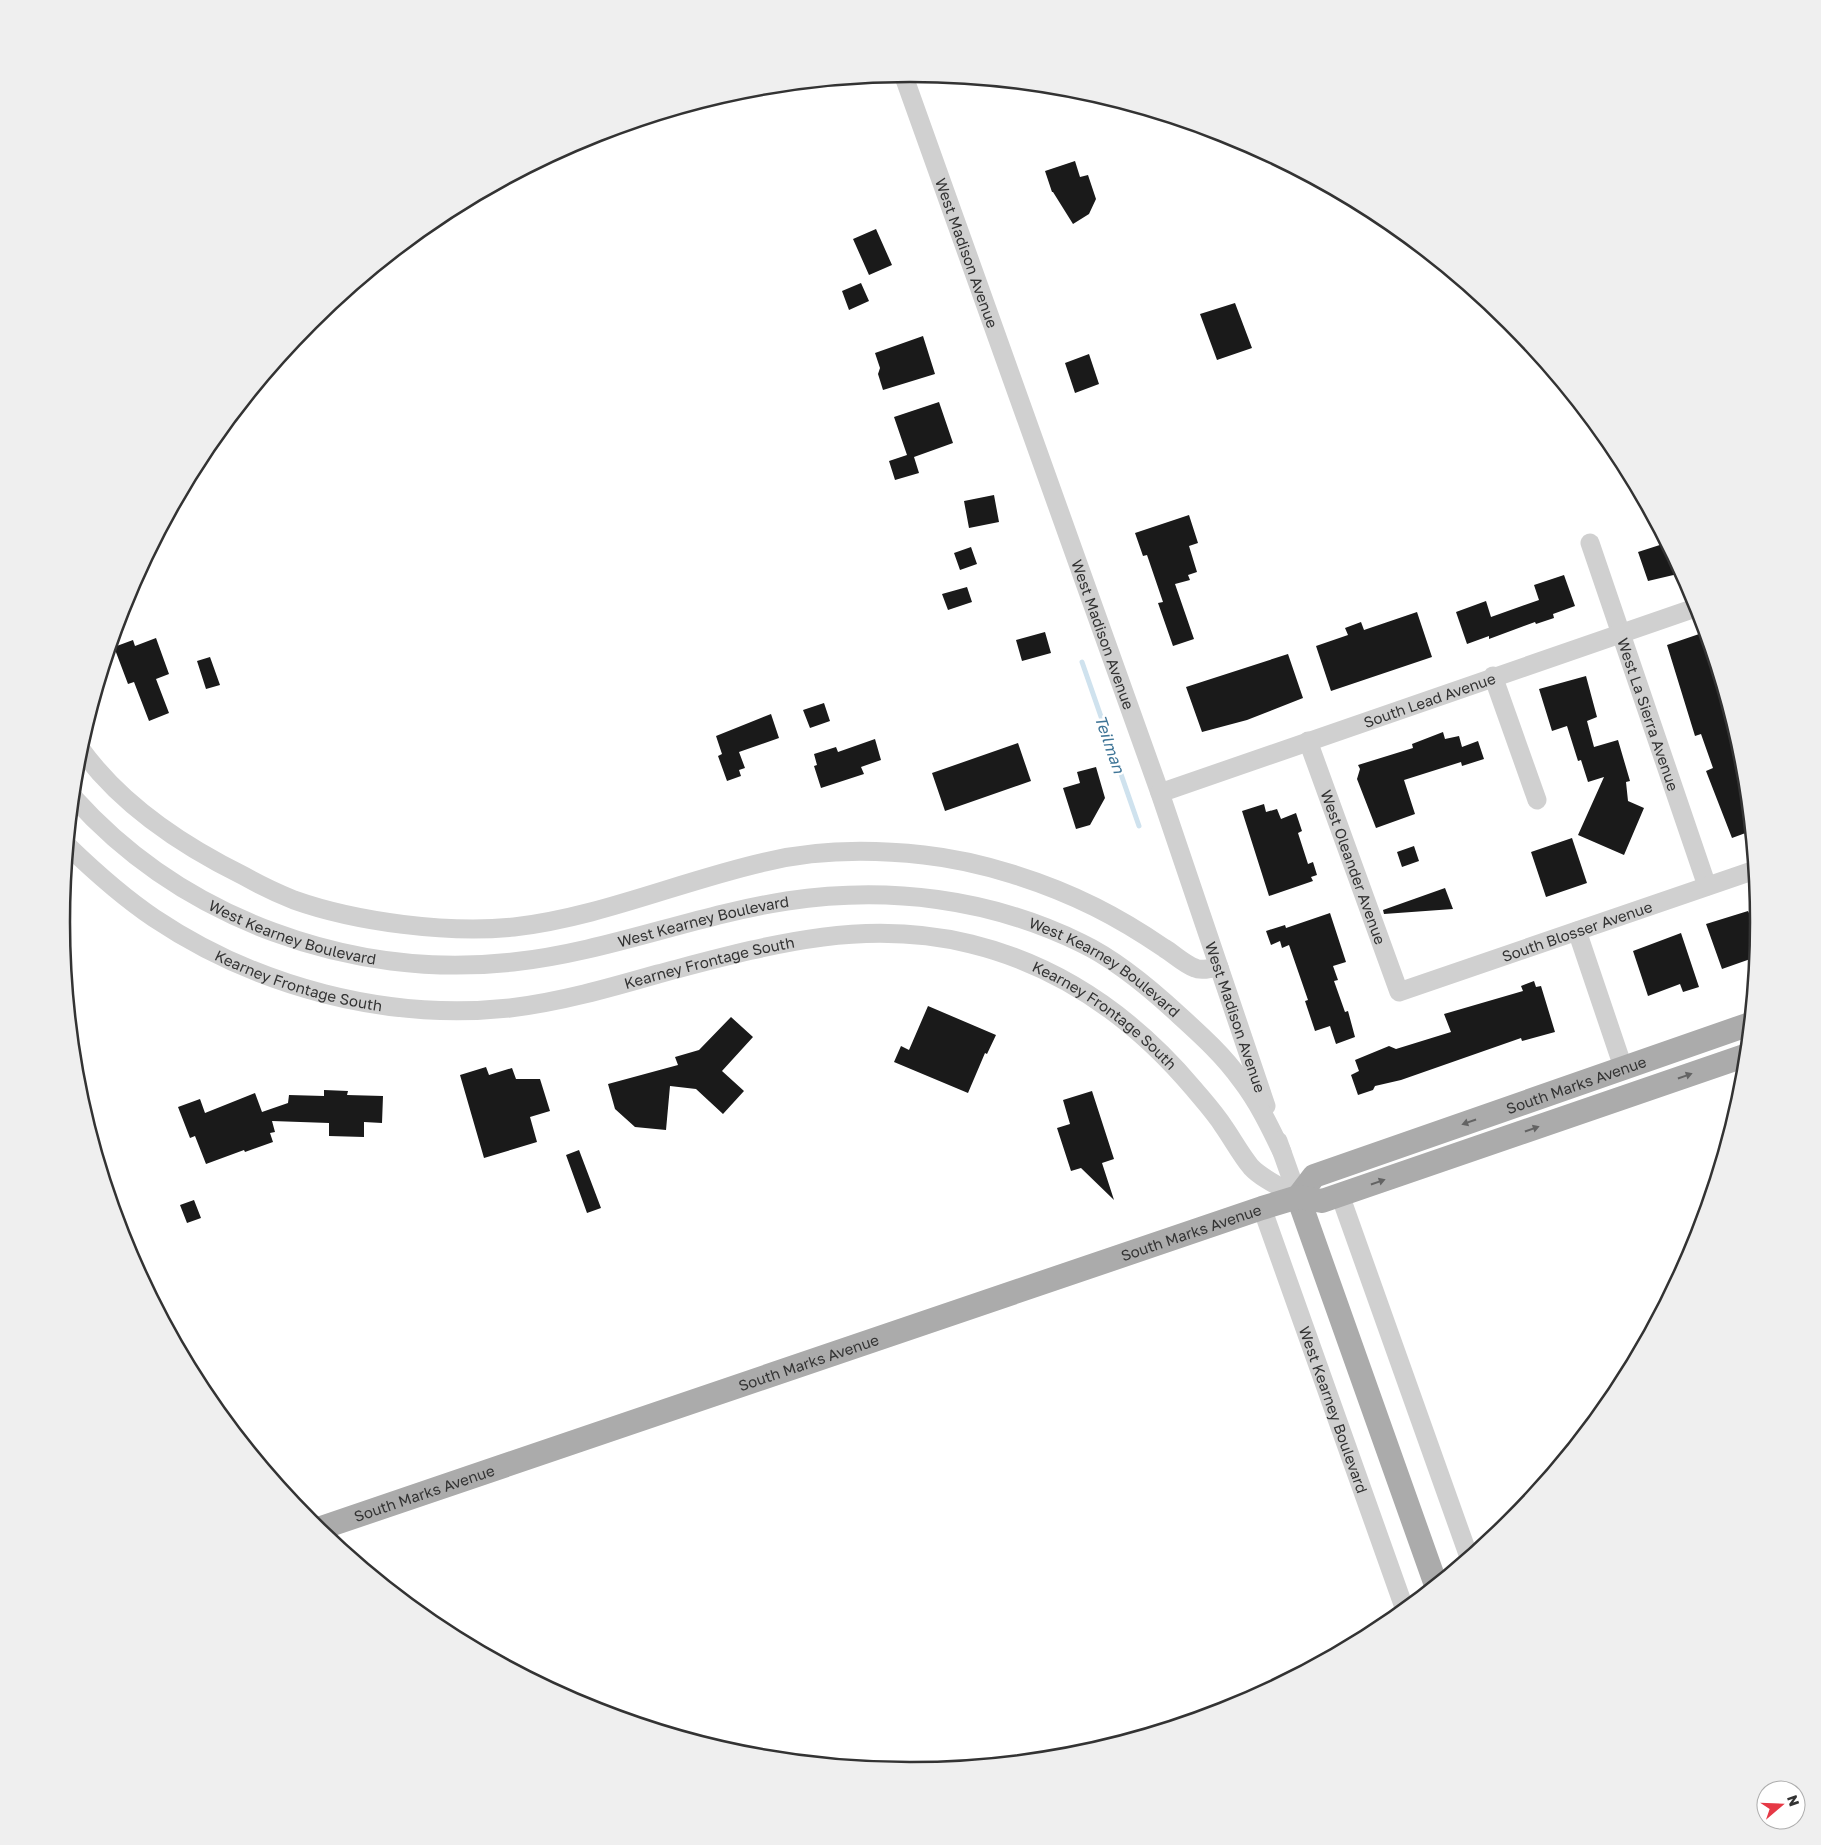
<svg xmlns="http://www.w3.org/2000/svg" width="1821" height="1845" viewBox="0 0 1821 1845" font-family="'Golos Text',sans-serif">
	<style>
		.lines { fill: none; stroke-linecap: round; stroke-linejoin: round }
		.stream { stroke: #cfe2ee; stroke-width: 5 }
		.building { fill: #1a1a1a }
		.minor { stroke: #d0d0d0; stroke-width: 19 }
		.major { stroke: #ababab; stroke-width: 24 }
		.oneway { fill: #636363 }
		.labels { text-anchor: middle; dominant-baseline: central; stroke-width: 5; stroke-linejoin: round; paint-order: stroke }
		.street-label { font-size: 15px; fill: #333; stroke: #fff }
		.water-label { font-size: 16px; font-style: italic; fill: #3f7597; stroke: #fff }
		.rim { fill: none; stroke: #333; stroke-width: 2.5 }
	</style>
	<rect width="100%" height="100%" fill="#fff"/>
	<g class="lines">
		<path class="stream" d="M1082,662L1139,826"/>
	</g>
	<path class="building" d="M1075,161L1080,177L1088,175L1096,199L1089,214L1073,224L1053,192H1052L1045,171Z
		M876,229L892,265L869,275L853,239Z
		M861,283L869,301L849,310L842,291Z
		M1235,303L1252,348L1217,360L1200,314Z
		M923,336L935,374L883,390L878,374L880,368L875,353Z
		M1089,354L1099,384L1075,393L1065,363Z
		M939,402L953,443L914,457L919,473L895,480L889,461L907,455L894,417Z
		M994,495L999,522L969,528L964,501Z
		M1189,515L1198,543L1189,546L1197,572L1188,575L1190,580L1175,584L1194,639L1173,646L1158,603L1163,602L1147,555L1143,556L1135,533Z
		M1666,543L1682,573L1648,581L1638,552Z
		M971,547L977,564L960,570L954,553Z
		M1564,575L1575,606L1553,614L1554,618L1536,624L1535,622L1489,639V636L1467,644L1456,612L1486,601L1491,617L1539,600L1534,585Z
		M967,587L972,602L948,610L942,594Z
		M1417,612L1432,657L1331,691L1316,646L1348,635L1345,628L1361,622L1364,630Z
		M1045,632L1051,653L1022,661L1016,640Z
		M1705,632L1743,757L1751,831L1732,838L1706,771L1713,768L1701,734L1695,736L1667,645Z
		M156,638L169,674L156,679L169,713L149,721L134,682L128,684L114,647L133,640L135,646Z
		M1288,654L1303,698L1247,720L1202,732L1186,687Z
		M210,657L220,685L206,689L197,661Z
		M1586,676L1597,717L1587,721L1594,747L1618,740L1630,781L1626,782L1628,801L1644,808L1624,855L1578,835L1604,777L1588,782L1581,760L1578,761L1567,726L1552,731L1539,689Z
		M824,703L830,721L810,728L803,710Z
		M771,714L779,738L739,752L745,768L739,770L741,776L727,781L718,756L722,754L716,736Z
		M1443,732L1445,739L1459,736L1462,747L1478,741L1484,759L1462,766L1461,762L1404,780L1415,814L1376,828L1357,779L1360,769L1358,765L1413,748L1412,744Z
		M875,739L881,760L861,767L864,774L821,788L814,766L817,765L814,754L836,747L838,752Z
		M1018,743L1031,781L945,811L932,773Z
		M1096,767L1105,798L1090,825L1076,829L1063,788L1080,783L1077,772Z
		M1264,804L1266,812L1277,809L1281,819L1296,813L1302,831L1298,833L1308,864L1313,862L1317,875L1311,877L1313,881L1269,896L1242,811Z
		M1572,838L1587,883L1546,897L1531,852Z
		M1414,846L1419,861L1402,867L1397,852Z
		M1445,888L1453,909L1384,914L1383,910Z
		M1756,910L1760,923L1756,957L1722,969L1706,924L1748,911L1749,913Z
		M1330,913L1346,962L1333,966L1338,980L1334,981L1345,1012L1348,1011L1355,1037L1336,1044L1330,1026L1315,1031L1305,1001L1308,1000L1289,945L1282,948L1280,941L1271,945L1266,931L1285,925L1286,928Z
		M1681,933L1699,987L1683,992L1680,984L1648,996L1633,951Z
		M1534,981L1536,987L1541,986L1555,1032L1522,1041L1521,1038L1401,1080L1375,1086L1373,1090L1358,1095L1351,1075L1359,1071L1355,1060L1389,1046L1396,1049L1451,1032L1444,1014L1523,991L1521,986Z
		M928,1006L996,1035L987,1054L985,1053L968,1093L894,1062L901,1046L909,1050Z
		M731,1017L753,1037L722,1071L744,1091L723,1114L696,1089L670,1086L666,1130L635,1127L615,1109L608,1084L678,1065L675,1057L699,1050Z
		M486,1067L489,1075L512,1068L516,1079H540L550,1111L530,1117L537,1142L484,1158L460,1075Z
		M324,1090L348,1091L347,1095L383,1096L382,1123L364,1122V1137L329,1136V1123L272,1121L275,1132L270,1133L273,1142L245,1152L244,1150L206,1164L195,1136L190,1138L178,1107L200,1099L205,1113L255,1093L262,1112L288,1103L289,1095L324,1096Z
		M1092,1091L1114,1159L1102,1163L1114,1200L1081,1168L1071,1171L1057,1128L1070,1124L1063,1100Z
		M579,1150L601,1208L587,1213L566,1155Z
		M194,1200L201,1218L187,1223L180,1205Z"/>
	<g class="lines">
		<g class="minor">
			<path id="s1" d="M903,74L1160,793L1266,1106"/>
			<path id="s2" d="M1590,543L1707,886"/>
			<path d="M1493,676L1537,800"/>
			<path id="s3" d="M1308,741L1399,992L1755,870"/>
			<path d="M80,748C120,804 183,846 244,876C260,885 277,893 294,900C356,922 449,934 514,927C600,917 681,881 765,862C818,849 870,849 924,855C980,861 1045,882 1095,907C1119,919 1142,933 1164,948C1174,954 1184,964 1195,968C1201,971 1212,968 1219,967"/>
			<path id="s4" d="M1160,793L1698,607"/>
			<path id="s5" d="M74,798C183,919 351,980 513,962C606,952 695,915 787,901C888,886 989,898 1081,943C1117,960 1151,989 1180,1016C1202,1036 1224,1056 1241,1080C1258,1102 1270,1127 1282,1152"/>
			<path id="s6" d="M69,847C96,873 123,897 154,918C257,987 386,1021 510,1008C560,1002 609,988 658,974C765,946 861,917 971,944C1061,966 1135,1019 1194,1089C1204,1101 1215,1113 1224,1127C1233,1140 1241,1155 1251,1167C1262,1179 1283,1188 1298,1197"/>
			<path d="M1577,931L1623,1067"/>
			<path d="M1278,1141L1298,1197"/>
			<path d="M1340,1195L1469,1557"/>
			<path id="s7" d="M1262,1208L1405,1610"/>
		</g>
		<g class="major">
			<path id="s8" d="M1298,1197L1314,1176L1750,1024"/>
			<path d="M1298,1197L1436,1585"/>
			<path id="s9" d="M318,1529L1262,1208L1298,1197L1322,1201L1747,1055"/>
		</g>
	</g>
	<defs><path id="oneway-solid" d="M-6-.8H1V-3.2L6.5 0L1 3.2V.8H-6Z" transform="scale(1.25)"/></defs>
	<g class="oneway">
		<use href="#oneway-solid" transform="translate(1685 1076) rotate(-19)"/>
		<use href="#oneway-solid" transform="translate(1469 1122) rotate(161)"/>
		<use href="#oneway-solid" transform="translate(1532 1129) rotate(-19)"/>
		<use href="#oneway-solid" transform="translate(1378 1182) rotate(-19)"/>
	</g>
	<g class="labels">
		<g class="street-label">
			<text stroke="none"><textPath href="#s1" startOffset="190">West Madison Avenue</textPath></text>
			<text stroke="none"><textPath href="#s1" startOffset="595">West Madison Avenue</textPath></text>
			<text stroke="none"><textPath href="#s4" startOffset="285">South Lead Avenue</textPath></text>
			<text stroke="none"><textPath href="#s2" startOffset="181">West La Sierra Avenue</textPath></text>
			<text stroke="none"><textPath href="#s3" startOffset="134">West Oleander Avenue</textPath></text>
			<text stroke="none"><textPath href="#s5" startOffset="681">West Kearney Boulevard</textPath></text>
			<text stroke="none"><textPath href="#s5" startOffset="261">West Kearney Boulevard</textPath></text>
			<text stroke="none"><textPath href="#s3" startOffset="455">South Blosser Avenue</textPath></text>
			<text stroke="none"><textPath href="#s6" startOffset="690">Kearney Frontage South</textPath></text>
			<text stroke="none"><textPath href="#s5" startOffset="1101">West Kearney Boulevard</textPath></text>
			<text stroke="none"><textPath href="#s6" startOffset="270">Kearney Frontage South</textPath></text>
			<text stroke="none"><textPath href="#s6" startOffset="1109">Kearney Frontage South</textPath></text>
			<text stroke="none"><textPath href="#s1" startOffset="1000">West Madison Avenue</textPath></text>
			<text stroke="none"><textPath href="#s8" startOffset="304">South Marks Avenue</textPath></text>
			<text stroke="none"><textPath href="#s9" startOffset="922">South Marks Avenue</textPath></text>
			<text stroke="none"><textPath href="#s9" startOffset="518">South Marks Avenue</textPath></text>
			<text stroke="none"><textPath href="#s7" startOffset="214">West Kearney Boulevard</textPath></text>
			<text stroke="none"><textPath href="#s9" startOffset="112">South Marks Avenue</textPath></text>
		</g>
		<g class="water-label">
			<text transform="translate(1110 744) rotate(71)">Teilman</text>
		</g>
	</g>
	<path d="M0 0H1821V1845H0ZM70 922a840 840 0 1 1 1680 0a840 840 0 1 1-1680 0Z" fill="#efefef" fill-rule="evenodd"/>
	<path class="rim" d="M70 922a840 840 0 1 1 1680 0a840 840 0 1 1-1680 0Z"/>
	<g transform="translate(1781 1805) rotate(71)"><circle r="24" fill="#ffffff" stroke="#adadad"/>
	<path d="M0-4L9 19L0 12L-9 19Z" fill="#e63946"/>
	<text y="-8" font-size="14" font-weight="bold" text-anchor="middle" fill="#333333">N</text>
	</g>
</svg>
